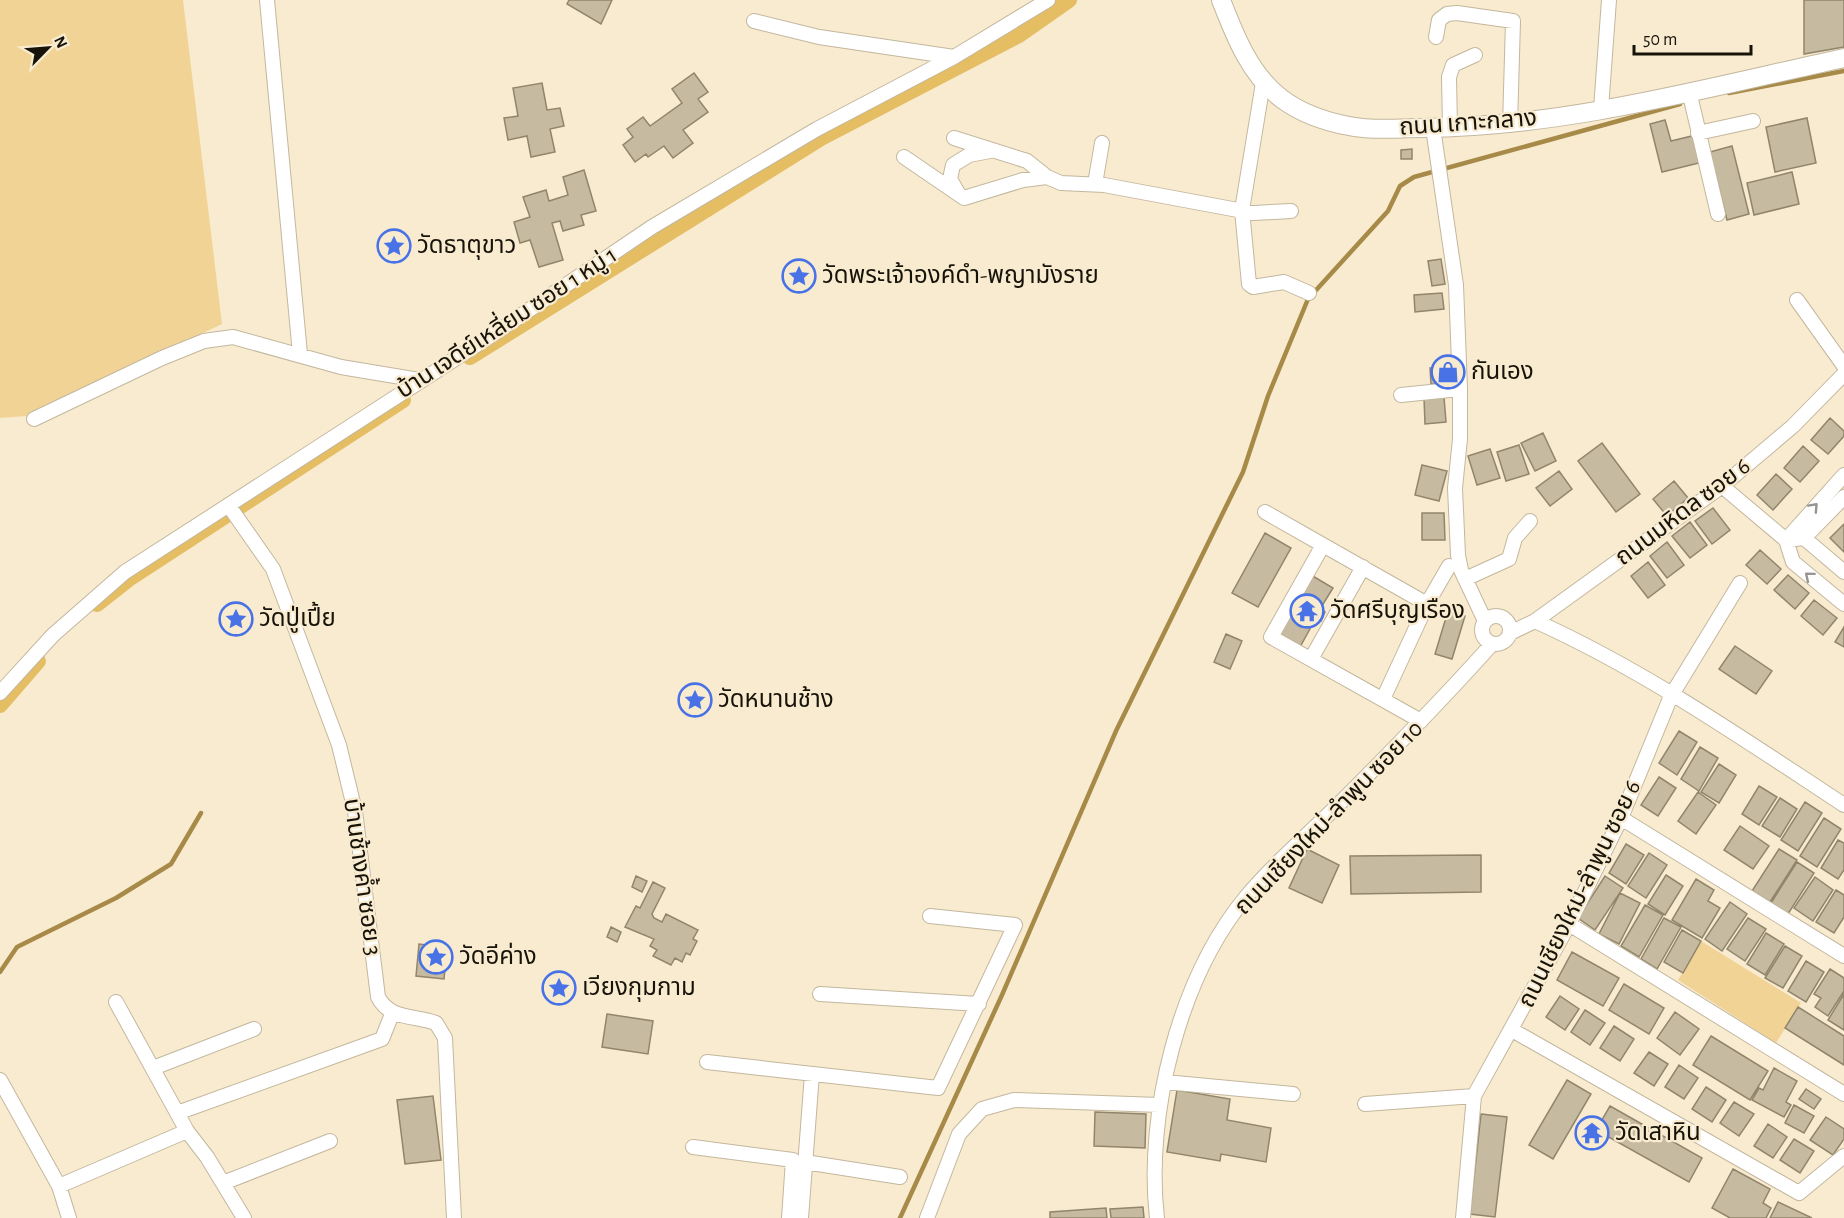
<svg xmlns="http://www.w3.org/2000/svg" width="1844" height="1218" viewBox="0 0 1844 1218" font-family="'Alegreya Sans','Noto Sans Thai',sans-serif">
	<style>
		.green { fill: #f1d495 }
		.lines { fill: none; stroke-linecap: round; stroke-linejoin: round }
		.stream { stroke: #a78a48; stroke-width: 4.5 }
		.canal { stroke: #e5bd63; stroke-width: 16 }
		.building { fill: #c6baa0; stroke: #91856c; stroke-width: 1.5 }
		.minor-casing { stroke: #c3b79d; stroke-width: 16 }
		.tertiary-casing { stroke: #c3b79d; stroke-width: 20 }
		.minor { stroke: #fff; stroke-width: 14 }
		.tertiary { stroke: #fff; stroke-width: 18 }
		.oneway { stroke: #979590 }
		.labels { text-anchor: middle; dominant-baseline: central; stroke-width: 4.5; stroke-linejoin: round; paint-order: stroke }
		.street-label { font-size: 24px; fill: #171309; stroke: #f8ebd0 }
		.poi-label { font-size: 24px; fill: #171309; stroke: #f8ebd0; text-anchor: start }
	</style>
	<rect width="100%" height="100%" fill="#f8ebd0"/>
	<path class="green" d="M0,0H183L222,324L27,416L0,418Z
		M1701,941L1801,1003L1776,1043L1678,980Z"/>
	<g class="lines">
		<path class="stream" d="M1729,93L1844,71
			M0,972L17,947L116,898L171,864L201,813
			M900,1218L1002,995L1116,731L1243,472L1268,396L1308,299L1388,211L1400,186L1414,177L1680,104"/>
		<path class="canal" d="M470,357L821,138L1019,35L1069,0
			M97,604L130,578L403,400
			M0,705L38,661"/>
	</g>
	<path class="building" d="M569,0H612L601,24L567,4Z
		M1804,0H1844V47L1804,54Z
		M694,73L708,92L698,99L708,112L683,130L693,143L673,158L664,146L648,157L646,154L635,162L623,145L633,137L627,129L643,117L650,126L682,103L672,89Z
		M542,83L547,110L560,108L564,126L550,129L555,152L531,157L527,136L508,140L504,118L518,116L513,88Z
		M1807,118L1816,163L1775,172L1766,127Z
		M1665,120L1671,141L1696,135L1703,162L1662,172L1650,124Z
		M1732,146L1749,214L1727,220L1710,152Z
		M1412,149V159H1401V150Z
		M584,170L596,211L581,215L584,225L563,231L560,221L552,223L563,260L539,267L530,240L520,243L514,222L530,217L523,197L546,190L549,201L568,195L563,177Z
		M1792,172L1799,204L1754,215L1747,183Z
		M1441,259L1445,284L1432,286L1428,261Z
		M1442,293L1444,309L1415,312L1414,295Z
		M1453,367L1454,383L1431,384L1430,368Z
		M1444,397L1446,422L1425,424L1424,398Z
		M1830,418L1844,431V436L1828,454L1811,440Z
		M1543,433L1556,461L1535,471L1521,443Z
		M1602,443L1640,494L1616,512L1578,461Z
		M1519,445L1529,474L1506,481L1497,452Z
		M1803,446L1819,461L1800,482L1784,468Z
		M1490,449L1500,478L1477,485L1468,456Z
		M1422,465L1447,471L1439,501L1415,495Z
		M1559,471L1572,489L1550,506L1536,488Z
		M1776,474L1792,489L1773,510L1757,495Z
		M1674,481L1688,498L1667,516L1653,499Z
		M1713,508L1730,530L1712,544L1695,521Z
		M1422,513H1444L1445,540H1422Z
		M1690,522L1707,545L1690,558L1672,536Z
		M1844,524V552L1830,538Z
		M1265,533L1291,548L1258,607L1232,593Z
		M1667,542L1684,565L1667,578L1650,556Z
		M1760,550L1781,569L1767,584L1746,565Z
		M1648,562L1665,585L1648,598L1631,576Z
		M1311,575L1333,588L1320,609L1325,612L1321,621L1316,618L1300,647L1278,634Z
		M1788,575L1809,593L1795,609L1774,590Z
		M1814,600L1837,618L1823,635L1801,616Z
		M1448,611L1465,616L1452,659L1435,654Z
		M1844,627V647L1835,642Z
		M1226,634L1242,641L1230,669L1214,662Z
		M1735,646L1772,671L1756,694L1719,669Z
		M1679,731L1697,742L1677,775L1659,763Z
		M1700,747L1718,758L1699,791L1681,779Z
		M1719,764L1736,775L1719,803L1701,792Z
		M1659,777L1676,788L1658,816L1641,805Z
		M1759,786L1777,797L1759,825L1742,814Z
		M1698,792L1716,805L1696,834L1678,821Z
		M1780,798L1797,809L1780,837L1762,826Z
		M1805,802L1822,813L1798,851L1781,840Z
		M1824,818L1841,829L1817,867L1800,856Z
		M1740,826L1769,846L1753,869L1724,850Z
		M1838,840L1844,843V870L1838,879L1821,868Z
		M1626,844L1644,855L1626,884L1609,873Z
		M1307,849L1339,865L1322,903L1289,888Z
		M1779,849L1797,860L1770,902L1752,891Z
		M1649,853L1667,865L1646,898L1628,886Z
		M1481,855V892L1351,894L1350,856Z
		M1797,862L1814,873L1788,914L1771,903Z
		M1666,875L1683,886L1665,915L1648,904Z
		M636,876L647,881L642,892L632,887Z
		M1605,876L1623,888L1595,930L1578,918Z
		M1815,877L1833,890L1813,921L1794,908Z
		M1696,879L1714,890L1708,901L1720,908L1702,938L1672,920Z
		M653,882L665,888L652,914L654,918L662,922L666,914L698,930L693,939L697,941L690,955L686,953L682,962L675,958L671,965L653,956L657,950L650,946L654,939L625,927L636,906L640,908Z
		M1836,890L1844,895V917L1834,933L1816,922Z
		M1620,893L1640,903L1619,944L1599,934Z
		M1730,902L1747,914L1722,951L1705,939Z
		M1645,905L1663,915L1639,957L1621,946Z
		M1664,918L1681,927L1657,969L1641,959Z
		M1748,918L1766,929L1745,961L1727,949Z
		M611,927L621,932L617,942L607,937Z
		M1682,930L1701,941L1683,973L1664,962Z
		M1766,933L1784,944L1765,975L1747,964Z
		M419,944L447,948L444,979L416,976Z
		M1785,946L1802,956L1783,988L1765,978Z
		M1572,952L1619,978L1603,1006L1557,980Z
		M1806,961L1824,972L1806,1002L1788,991Z
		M1830,969L1844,978V991L1828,1016L1815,1007L1821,998L1814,994Z
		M1624,984L1664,1008L1649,1034L1609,1010Z
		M1844,994V1030L1828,1020Z
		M1560,996L1579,1009L1565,1030L1546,1017Z
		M1798,1007L1844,1036V1065L1785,1028Z
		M1585,1010L1605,1023L1590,1045L1571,1032Z
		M1675,1012L1699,1029L1680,1055L1657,1038Z
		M607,1014L653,1021L648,1054L602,1047Z
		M1614,1026L1634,1039L1620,1061L1600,1048Z
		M1711,1036L1768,1071L1750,1100L1693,1065Z
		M1649,1052L1668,1064L1654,1086L1634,1073Z
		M1679,1065L1698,1078L1684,1099L1665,1087Z
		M1774,1068L1797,1081L1786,1102L1791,1105L1784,1117L1752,1100L1759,1088L1763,1090Z
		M1567,1080L1591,1094L1553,1159L1529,1145Z
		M1706,1087L1726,1100L1712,1122L1692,1109Z
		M1806,1089L1821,1099L1814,1109L1799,1099Z
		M1177,1090L1230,1099L1227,1120L1271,1128L1266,1162L1221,1154L1220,1161L1167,1152Z
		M433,1096L441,1160L405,1164L397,1100Z
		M1734,1102L1754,1114L1739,1136L1720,1123Z
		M1794,1105L1814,1116L1804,1133L1785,1123Z
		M1610,1106L1702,1158L1689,1182L1596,1130Z
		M1095,1112L1146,1114L1145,1148L1094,1146Z
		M1481,1114L1507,1117L1495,1217L1470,1214Z
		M1826,1117L1844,1129V1139L1833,1155L1810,1140Z
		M1768,1124L1787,1137L1773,1158L1754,1146Z
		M1794,1139L1814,1151L1800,1173L1780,1160Z
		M1733,1169L1770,1189L1763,1203L1771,1208L1766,1218H1730L1712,1208Z
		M1778,1202L1812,1218H1770Z
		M1143,1207L1144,1218H1111L1110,1209Z
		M1106,1208L1107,1218H1050V1212Z"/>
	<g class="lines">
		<g class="minor-casing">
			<path id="minor" d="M267,0L300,354
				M754,21L819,37L954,57
				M1436,37L1439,20L1447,14L1457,13L1513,21L1510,125
				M1263,83L1242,210L1249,284L1253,287L1284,282L1309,293
				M1689,91L1718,214
				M1601,109L1609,0
				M1450,127L1449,77L1453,65L1475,55
				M1433,128L1456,285L1460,389V439L1455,488L1458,555L1461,570L1485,621
				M1698,133L1753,121
				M954,138L1027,161L1047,177L1061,183L1104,185L1254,213L1291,211
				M904,157L964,198L1023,180L1047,177
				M1095,184L1102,143
				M958,193L950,179L953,165L969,155L990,151
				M1797,300L1844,366
				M1401,395L1460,389
				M34,419L162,358L204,341L233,337L341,367L419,380
				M1722,486L1786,540L1793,562L1844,604
				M229,506L273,569L339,745L355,811L378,997C390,1020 414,1015 436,1023L445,1038L454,1218
				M1265,512L1323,545
				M1804,538L1844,572
				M1786,540L1844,475
				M1786,540L1804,538L1844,497
				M1465,579L1509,559L1515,538L1530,521
				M1482 630a14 14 0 1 1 28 0a14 14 0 1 1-28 0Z
				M1535,621C1644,670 1745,740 1844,805
				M1510,633L1535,621L1722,486L1793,426L1844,374
				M1311,659L1363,567
				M0,693L53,635L125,572L495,333L652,227L817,129L954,57L1048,0
				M1383,699L1427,604L1449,566
				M1421,721L1271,637L1323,545L1427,604
				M1621,818L1844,956
				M1569,924L1844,1094
				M820,994L979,1004
				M116,1002L187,1131L207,1157L244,1218
				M1512,1030L1799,1193L1844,1156
				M707,1062L938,1088L1015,925L930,916
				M153,1068L254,1029
				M0,1080L59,1186L69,1218
				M1165,1082L1293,1094
				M1365,1104L1474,1096
				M177,1113L382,1039L392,1014
				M693,1147L793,1160L789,1218
				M805,1162L900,1177
				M223,1183L330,1141
				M59,1186L187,1131
				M801,1218L812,1074
				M927,1218L959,1134L982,1109L1014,1100L1160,1105
				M1157,1218C1145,1115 1179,978 1246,897C1273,864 1308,835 1339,804C1391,752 1443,699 1492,644
				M1463,1218L1474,1096L1569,924L1621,818L1671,696L1740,583"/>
		</g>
		<g class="tertiary-casing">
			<path id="tertiary" d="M1221,0C1235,36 1250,75 1282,99C1301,113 1327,122 1349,126C1373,131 1398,128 1422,128C1565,127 1706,88 1844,58"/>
		</g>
		<use href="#minor" class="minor"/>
		<use href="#tertiary" class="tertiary"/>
	</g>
	<defs><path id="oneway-chevron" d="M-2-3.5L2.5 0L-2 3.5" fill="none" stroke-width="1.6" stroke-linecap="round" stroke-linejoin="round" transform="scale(1.5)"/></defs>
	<g class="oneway">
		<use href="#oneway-chevron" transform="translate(1814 507) rotate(-47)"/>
		<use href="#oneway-chevron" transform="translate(1809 576) rotate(-140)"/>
	</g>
	<defs>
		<g id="sight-ring" transform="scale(1.725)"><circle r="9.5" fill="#f8ebd0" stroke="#4872e5" stroke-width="1.5"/><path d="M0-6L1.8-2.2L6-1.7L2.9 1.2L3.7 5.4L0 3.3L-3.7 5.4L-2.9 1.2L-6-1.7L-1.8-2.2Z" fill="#4872e5"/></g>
		<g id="shop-ring" transform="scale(1.725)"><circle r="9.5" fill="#f8ebd0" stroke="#4872e5" stroke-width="1.5"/><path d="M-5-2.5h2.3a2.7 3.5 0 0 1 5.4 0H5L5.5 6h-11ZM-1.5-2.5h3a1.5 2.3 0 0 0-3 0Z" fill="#4872e5"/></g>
		<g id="temple-ring" transform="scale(1.725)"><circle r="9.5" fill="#f8ebd0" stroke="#4872e5" stroke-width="1.5"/><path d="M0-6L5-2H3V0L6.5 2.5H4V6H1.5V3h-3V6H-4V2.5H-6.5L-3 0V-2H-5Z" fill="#4872e5"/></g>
	</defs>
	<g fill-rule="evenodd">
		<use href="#sight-ring" x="394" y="246"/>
		<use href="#sight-ring" x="799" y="276"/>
		<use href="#shop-ring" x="1448" y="372"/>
		<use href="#temple-ring" x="1307" y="611"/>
		<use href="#sight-ring" x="236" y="619"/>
		<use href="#sight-ring" x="695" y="700"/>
		<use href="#sight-ring" x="436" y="957"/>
		<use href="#sight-ring" x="559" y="988"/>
		<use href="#temple-ring" x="1592" y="1133"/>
	</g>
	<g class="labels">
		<g class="street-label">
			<text transform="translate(1468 123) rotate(-4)">ถนน เกาะกลาง</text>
			<text transform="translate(507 323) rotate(-33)">บ้าน เจดีย์เหลี่ยม ซอย 1 หมู่ 1</text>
			<text transform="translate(1683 512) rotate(-37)">ถนนมหิดล ซอย 6</text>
			<text transform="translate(1329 818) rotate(-46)">ถนนเชียงใหม่-ลำพูน ซอย 10</text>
			<text transform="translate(362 877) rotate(82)">บ้านช้างค้ำ ซอย 3</text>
			<text transform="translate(1580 894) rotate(-64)">ถนนเชียงใหม่-ลำพูน ซอย 6</text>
		</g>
		<g class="poi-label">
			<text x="417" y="246">วัดธาตุขาว</text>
			<text x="822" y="276">วัดพระเจ้าองค์ดำ-พญามังราย</text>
			<text x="1471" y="372">กันเอง</text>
			<text x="1330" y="611">วัดศรีบุญเรือง</text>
			<text x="259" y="619">วัดปู่เปี้ย</text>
			<text x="718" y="700">วัดหนานช้าง</text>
			<text x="459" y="957">วัดอีค่าง</text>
			<text x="582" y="988">เวียงกุมกาม</text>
			<text x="1615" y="1133">วัดเสาหิน</text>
		</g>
	</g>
	<g transform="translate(48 48) rotate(65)" stroke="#f8ebd0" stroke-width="4.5" paint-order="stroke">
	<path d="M0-4.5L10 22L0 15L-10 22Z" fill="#171309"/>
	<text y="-9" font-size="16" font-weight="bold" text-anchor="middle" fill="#171309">N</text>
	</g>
	<path d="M1634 45v9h117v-9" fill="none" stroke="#171309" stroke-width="3"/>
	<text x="1643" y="45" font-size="18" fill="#171309" stroke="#f8ebd0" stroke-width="4.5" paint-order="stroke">50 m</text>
</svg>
